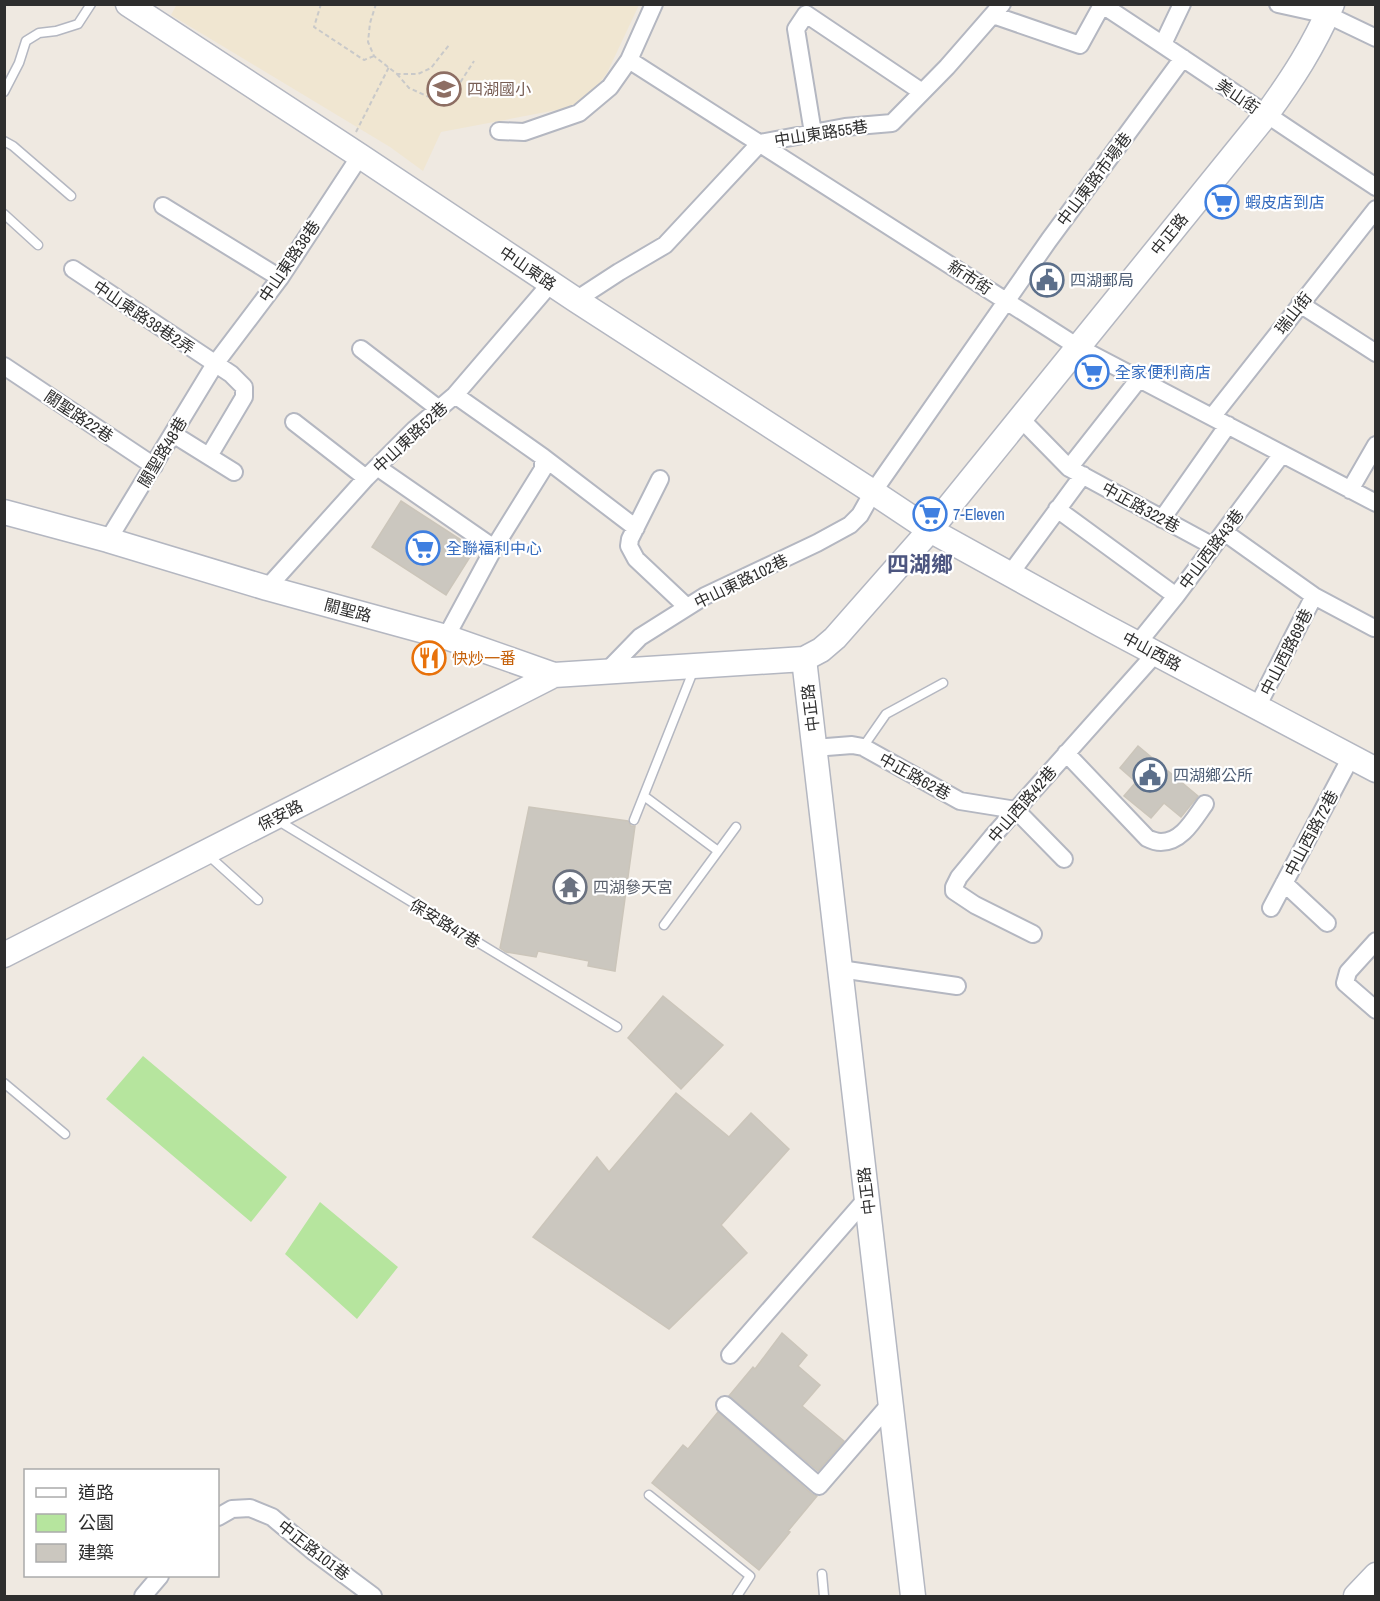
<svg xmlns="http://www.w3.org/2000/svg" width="1380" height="1601" viewBox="0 0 1380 1601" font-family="'Archivo Narrow','Noto Sans TC',sans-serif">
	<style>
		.education { fill: #f0e6d1 }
		.green { fill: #b6e59e }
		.building { fill: #cbc7bf; stroke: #cbc5ba; stroke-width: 1.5 }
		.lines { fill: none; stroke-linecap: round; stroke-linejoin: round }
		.lane-casing { stroke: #b4b7c1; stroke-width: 11 }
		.street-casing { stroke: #b4b7c1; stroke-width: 20 }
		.secondary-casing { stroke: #b4b7c1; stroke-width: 27 }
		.path { stroke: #c9c9c9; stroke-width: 2; stroke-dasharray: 4.5 3; stroke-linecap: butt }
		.lane { stroke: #fff; stroke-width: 8 }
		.street { stroke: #fff; stroke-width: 16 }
		.secondary { stroke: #fff; stroke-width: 24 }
		.labels { text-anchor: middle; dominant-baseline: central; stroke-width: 4.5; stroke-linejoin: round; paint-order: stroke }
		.education-label { font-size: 16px; fill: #785e54; stroke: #fff; text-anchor: start }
		.street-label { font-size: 16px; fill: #2e2e2e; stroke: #fff }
		.shop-label { font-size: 16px; fill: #366cbe; stroke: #fff; text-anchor: start }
		.service-label { font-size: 16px; fill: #4e5e75; stroke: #fff; text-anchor: start }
		.food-label { font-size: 16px; fill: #c56008; stroke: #fff; text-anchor: start }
		.worship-label { font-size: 16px; fill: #5b616d; stroke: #fff; text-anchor: start }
		.district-label { font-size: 22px; font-weight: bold; fill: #4d5680; stroke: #fff }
	</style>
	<rect width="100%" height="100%" fill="#efe9e1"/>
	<path class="education" d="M177,4L639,5L607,73L583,105L441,132L423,171L390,147L171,15Z"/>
	<path class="green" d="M143,1056L287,1177L251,1222L106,1099Z
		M320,1202L398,1267L357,1319L285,1254Z"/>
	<path class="building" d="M401,501L475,549L446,595L372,547Z
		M1138,746L1198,796L1181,817L1164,803L1151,818L1124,796L1136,782L1120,768Z
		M529,807L628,821L631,826H635L615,971L588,966L589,961L538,951L536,957L506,952L500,948Z
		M663,996L723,1045L681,1089L628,1038Z
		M676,1093L729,1137L751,1113L789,1149L721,1225L747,1253L669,1329L533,1237L597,1157L609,1172Z
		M782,1333L807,1355L798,1366L820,1385L802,1406L844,1441L818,1471L729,1396L753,1367L755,1369Z
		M718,1412L812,1494L817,1496L788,1531L790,1532L759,1570L652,1483L683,1445L688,1449Z"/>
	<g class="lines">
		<g class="lane-casing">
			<path id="lane" d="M4,92L19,63L26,41L39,33L56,31L78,24L91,4
				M4,141L13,146L71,196
				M4,214L38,245
				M863,747L886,714L943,683
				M644,796L718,851
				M277,820L617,1027
				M634,820L694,669
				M208,855L258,900
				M664,925L736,827
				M4,1083L65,1134
				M649,1495L750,1576L737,1596
				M822,1574L824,1596"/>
		</g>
		<g class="street-casing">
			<path id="street" d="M654,4L629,60L1078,347L1376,503
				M1101,4C1193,64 1284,127 1376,187
				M1278,4L1328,15L1376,38
				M993,15L1080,45L1102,5
				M1163,44L1182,4
				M499,131L524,132L579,113L610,87L629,60
				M813,133L796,29L806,14L922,92
				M163,206L280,278
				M73,269L231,374L244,387V397L209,456
				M576,300L619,272L665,245L760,143L845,127L892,123L947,67L1002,4
				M1300,304L1376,353
				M361,349L439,409
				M4,366L154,466
				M1139,379L1069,468L1213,546
				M1212,417L1376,209
				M1020,418L1069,468
				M294,422L366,478
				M173,434L234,472
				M543,457L636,528
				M377,467L494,548
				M660,479L630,539L629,546L636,559L687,607
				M1350,490L1376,445
				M1057,509L1176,596
				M1162,519L1228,425
				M1224,532L1314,596L1374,628
				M108,540L215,364L280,278L360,156
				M1010,574L1083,475
				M267,588L366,478L415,429L455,395L551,283
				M446,637L494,548L543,469V457L455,395
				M1138,643L1176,596L1282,454
				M606,672L640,637L705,596L817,543L850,525L860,515L873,492L1049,240L1183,58
				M1257,707L1314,596
				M814,748L852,745L863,747L960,801L1016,810L1064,859
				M1066,753L1147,838C1151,840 1156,842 1161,842C1182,842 1194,819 1205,804
				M1284,883L1327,923
				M1271,908L1351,757
				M1033,934L975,905L954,891V887L959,877L992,837L1156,653
				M1376,941L1348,972L1345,983L1376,1010
				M840,969L957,986
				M730,1355L867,1198
				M725,1405L819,1486L890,1404
				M218,1517L232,1509L250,1508L272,1517L314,1552L373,1596
				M143,1596L160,1576"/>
		</g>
		<g class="secondary-casing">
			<path id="secondary" d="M128,4L360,156L576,300L873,492L930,530L1102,625L1376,770
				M4,512L108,540L267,588L446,637L554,675L804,659L821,650L835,638L930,530L1266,115C1293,78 1313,47 1332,4
				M804,659L913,1596
				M4,955L554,675
				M1356,1596L1376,1575"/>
		</g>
		<path class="path" d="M321,4L314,27L364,60L374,56
			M376,4L370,23L368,42L374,56L397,74H418L431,68L449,45
			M397,74L409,88L438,101L449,100L474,61
			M356,132L389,67"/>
		<use href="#lane" class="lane"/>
		<use href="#street" class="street"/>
		<use href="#secondary" class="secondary"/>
	</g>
	<defs>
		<g id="school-ring" transform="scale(1.725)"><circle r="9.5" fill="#fff" stroke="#8d6e63" stroke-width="1.5"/><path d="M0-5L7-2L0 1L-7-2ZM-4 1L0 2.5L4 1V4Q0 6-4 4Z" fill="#8d6e63"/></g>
		<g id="supermarket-ring" transform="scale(1.725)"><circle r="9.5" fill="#fff" stroke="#3f7fe0" stroke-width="1.5"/><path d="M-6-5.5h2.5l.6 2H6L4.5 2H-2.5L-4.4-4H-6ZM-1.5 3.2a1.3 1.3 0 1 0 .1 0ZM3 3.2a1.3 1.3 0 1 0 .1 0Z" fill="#3f7fe0"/></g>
		<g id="civic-ring" transform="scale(1.725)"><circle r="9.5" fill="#fff" stroke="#5c6f8a" stroke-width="1.5"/><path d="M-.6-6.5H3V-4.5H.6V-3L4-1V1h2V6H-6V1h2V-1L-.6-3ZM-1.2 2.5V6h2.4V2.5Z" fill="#5c6f8a"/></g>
		<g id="restaurant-ring" transform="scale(1.725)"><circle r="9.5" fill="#fff" stroke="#e8710a" stroke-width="1.5"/><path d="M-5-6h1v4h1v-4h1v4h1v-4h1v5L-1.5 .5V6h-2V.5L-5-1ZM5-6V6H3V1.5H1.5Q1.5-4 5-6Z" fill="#e8710a"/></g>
		<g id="temple-ring" transform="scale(1.725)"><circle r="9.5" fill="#fff" stroke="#6b7280" stroke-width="1.5"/><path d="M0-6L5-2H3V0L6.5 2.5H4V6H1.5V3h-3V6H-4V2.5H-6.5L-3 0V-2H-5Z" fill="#6b7280"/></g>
	</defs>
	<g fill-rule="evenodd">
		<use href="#school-ring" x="444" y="89"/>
		<use href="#supermarket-ring" x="1222" y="202"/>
		<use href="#civic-ring" x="1047" y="280"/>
		<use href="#supermarket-ring" x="1092" y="372"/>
		<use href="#supermarket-ring" x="930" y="514"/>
		<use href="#supermarket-ring" x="423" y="548"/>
		<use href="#restaurant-ring" x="429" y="658"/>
		<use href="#civic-ring" x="1150" y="775"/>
		<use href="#temple-ring" x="570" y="887"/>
	</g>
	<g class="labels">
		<g class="education-label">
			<text x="467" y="89">四湖國小</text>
		</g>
		<g class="street-label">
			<text transform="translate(1238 96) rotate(34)">美山街</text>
			<text transform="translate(821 133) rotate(-9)">中山東路55巷</text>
			<text transform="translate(1094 179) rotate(-53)">中山東路市場巷</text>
			<text transform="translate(1169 234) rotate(-51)">中正路</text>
			<text transform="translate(289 261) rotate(-56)">中山東路38巷</text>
			<text transform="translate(528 268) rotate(34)">中山東路</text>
			<text transform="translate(970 277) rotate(33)">新市街</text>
			<text transform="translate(1293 313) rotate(-52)">瑞山街</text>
			<text transform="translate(144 317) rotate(34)">中山東路38巷2弄</text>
			<text transform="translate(79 416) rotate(34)">關聖路22巷</text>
			<text transform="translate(410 437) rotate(-43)">中山東路52巷</text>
			<text transform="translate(162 452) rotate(-59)">關聖路48巷</text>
			<text transform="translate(1141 507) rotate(29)">中正路322巷</text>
			<text transform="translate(1211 549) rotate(-53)">中山西路43巷</text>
			<text transform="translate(741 581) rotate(-26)">中山東路102巷</text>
			<text transform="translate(348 610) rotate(15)">關聖路</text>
			<text transform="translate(1152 651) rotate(28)">中山西路</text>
			<text transform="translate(1286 652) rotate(-63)">中山西路69巷</text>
			<text transform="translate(810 708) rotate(-97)">中正路</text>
			<text transform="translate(915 776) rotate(29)">中正路62巷</text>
			<text transform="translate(1022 804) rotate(-49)">中山西路42巷</text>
			<text transform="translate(280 815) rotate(-27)">保安路</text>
			<text transform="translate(1311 833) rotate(-62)">中山西路72巷</text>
			<text transform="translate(445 923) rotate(31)">保安路47巷</text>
			<text transform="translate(866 1191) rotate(-97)">中正路</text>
			<text transform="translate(314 1550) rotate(38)">中正路101巷</text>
		</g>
		<g class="shop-label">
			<text x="1245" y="202">蝦皮店到店</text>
			<text x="1115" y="372">全家便利商店</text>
			<text x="953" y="514">7-Eleven</text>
			<text x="446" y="548">全聯福利中心</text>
		</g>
		<g class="service-label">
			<text x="1070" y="280">四湖郵局</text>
			<text x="1173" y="775">四湖鄉公所</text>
		</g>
		<g class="food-label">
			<text x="452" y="658">快炒一番</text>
		</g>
		<g class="worship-label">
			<text x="593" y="887">四湖參天宮</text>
		</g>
		<g class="district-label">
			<text x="920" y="564">四湖鄉</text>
		</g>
	</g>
	<rect width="1380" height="1601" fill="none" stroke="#2e2e2e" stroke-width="12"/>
	<rect x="24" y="1469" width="195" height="108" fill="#ffffff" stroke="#ababab" stroke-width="1.5"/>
	<rect x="36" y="1488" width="30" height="9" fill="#ffffff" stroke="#ababab" stroke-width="1.5"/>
	<text x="78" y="1499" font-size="18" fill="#2e2e2e">道路</text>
	<rect x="36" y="1514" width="30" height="18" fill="#b6e59e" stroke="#ababab" stroke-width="1.5"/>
	<text x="78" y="1529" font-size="18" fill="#2e2e2e">公園</text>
	<rect x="36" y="1544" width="30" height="18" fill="#cbc7bf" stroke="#ababab" stroke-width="1.5"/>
	<text x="78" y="1559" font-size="18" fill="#2e2e2e">建築</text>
</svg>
